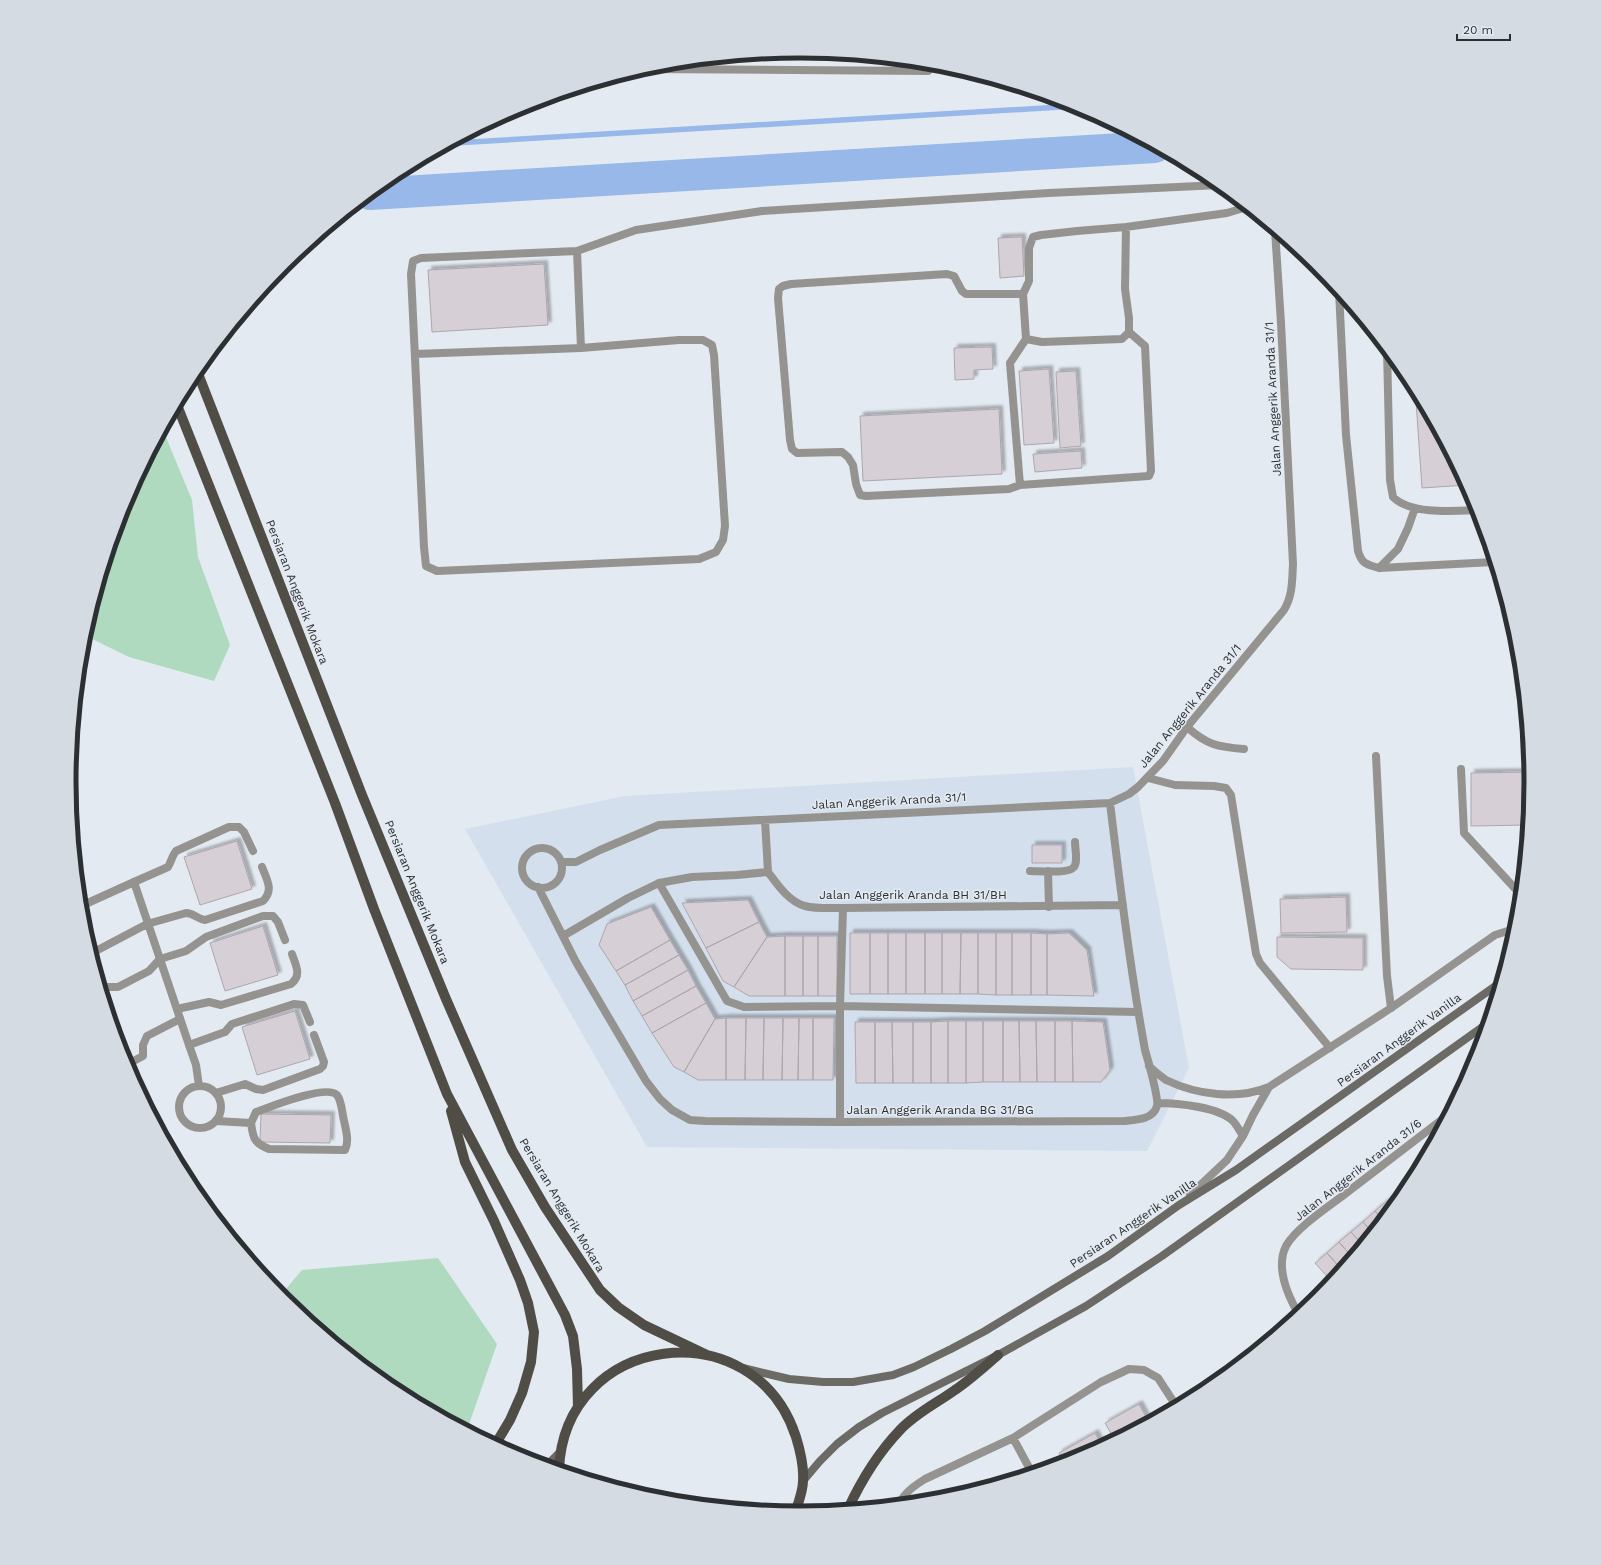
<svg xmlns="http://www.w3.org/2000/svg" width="1601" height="1565" viewBox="0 0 1601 1565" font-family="'Work Sans',sans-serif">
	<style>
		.built { fill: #d3dfec }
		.green { fill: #b0dabf }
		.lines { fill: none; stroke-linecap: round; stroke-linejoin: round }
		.stream { stroke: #97b8e8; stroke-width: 5.5 }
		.river { stroke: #97b8e8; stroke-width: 32 }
		.building { fill: #d6cfd6; stroke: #ada6ad; filter: url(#shadow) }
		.service { stroke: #95938f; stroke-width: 8 }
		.minor { stroke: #95938f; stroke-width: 8 }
		.secondary { stroke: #6c6a65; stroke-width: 8 }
		.primary { stroke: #504d47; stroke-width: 10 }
		.labels { text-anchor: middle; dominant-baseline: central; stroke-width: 3; stroke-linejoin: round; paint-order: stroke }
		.street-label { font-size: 12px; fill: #2d3033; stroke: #e3eaf1 }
		.rim { fill: none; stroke: #2d3033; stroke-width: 5 }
	</style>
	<defs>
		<filter id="shadow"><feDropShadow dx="3.5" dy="-3.5" stdDeviation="1" flood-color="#0004"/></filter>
	</defs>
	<rect width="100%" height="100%" fill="#e3eaf1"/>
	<path class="built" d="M1133,767L1189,1068L1147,1151L647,1147L465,829L625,796Z"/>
	<path class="green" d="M163,430L192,500L198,557L230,645L214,681L129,657L84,635L125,502Z
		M438,1258L497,1344L467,1430L394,1391L280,1296L302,1270Z"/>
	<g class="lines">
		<path class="stream" d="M454,143L1078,106"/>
		<path class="river" d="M370,194L1155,147"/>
	</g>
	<path class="building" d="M1022,237L1024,276L1000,278L998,238Z
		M544,264L548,325L432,332L428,270Z
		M992,347L993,369L974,370V379L955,380L954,348Z
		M1049,369L1054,443L1024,445L1019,371Z
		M1076,371L1081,446L1060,448L1056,372Z
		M1415,387L1467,485L1422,488Z
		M999,409L1002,474L863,481L860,416Z
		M1081,451L1082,468L1035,472L1033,454Z
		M1531,772L1532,783L1528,825L1471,826V773Z
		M237,841L252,889L200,905L184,857Z
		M1032,845H1062V863H1032Z
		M1346,897L1347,932L1281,933L1280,899Z
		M748,900L759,922L706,948L682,903Z
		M651,907L670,940L616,971L599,945L607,924Z
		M759,922L767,937L734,987L723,981L706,948Z
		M263,926L278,975L225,991L210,943Z
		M850,933H870V994H850Z
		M870,933H888V994H870Z
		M888,933H906V994H888Z
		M906,933H925V994H906Z
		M925,933H942V994H925Z
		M942,933H961L960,994H942Z
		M961,933H978V994H960Z
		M978,933H996V995L978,994Z
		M996,933H1012V995H996Z
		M1012,933H1031V995H1012Z
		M1031,933L1047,934V995H1031Z
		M1069,933L1087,950L1094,996L1047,995V934Z
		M785,936V996H749L734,987L767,937Z
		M785,936H803V996H785Z
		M803,936H818V996H803Z
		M818,936H837V996H818Z
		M1277,937L1363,938V970L1291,969L1277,957Z
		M670,940L679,955L625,985L616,971Z
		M679,955L688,970L633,1001L625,985Z
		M688,970L696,986L642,1016L633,1001Z
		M696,986L706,1003L652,1033L642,1016Z
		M706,1003L715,1019L684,1072L674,1067L652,1033Z
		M295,1011L310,1059L257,1075L242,1027Z
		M726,1018V1080H698L684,1072L715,1019Z
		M726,1018H746L745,1080H726Z
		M746,1018H764L763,1080H745Z
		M764,1018H783L782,1080H763Z
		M783,1018H799L798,1080H782Z
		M799,1018H813V1080H798Z
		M813,1018H834L833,1080H813Z
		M948,1021H966V1083H948Z
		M948,1021V1083H931V1022Z
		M966,1021H983V1082L966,1083Z
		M983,1021H1003V1082H983Z
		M1003,1021H1019L1020,1082H1003Z
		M1019,1021H1036L1037,1082H1020Z
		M1036,1021H1055V1082H1037Z
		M1055,1021H1072L1073,1082H1055Z
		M1072,1021L1103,1022L1110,1070L1101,1082H1073Z
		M855,1022H875V1083H856Z
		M875,1022H892L893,1083H875Z
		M892,1022H913V1083H893Z
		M913,1022H931V1083H913Z
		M261,1114L331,1115L330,1143L260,1142Z
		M1411,1180L1412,1182L1403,1196L1399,1191Z
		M1399,1191L1403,1196L1393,1208L1387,1201Z
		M1387,1201L1393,1208L1383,1220L1375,1211Z
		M1375,1211L1383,1220L1373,1233L1363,1222Z
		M1363,1222L1373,1233L1363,1245L1351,1232Z
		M1351,1232L1363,1245L1352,1257L1339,1242Z
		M1339,1242L1352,1257L1342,1270L1327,1253Z
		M1327,1253L1342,1270L1332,1282L1315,1263Z
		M1139,1404L1147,1419L1113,1437L1105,1423Z
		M1147,1419L1148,1422L1115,1440L1113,1437Z
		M1095,1433L1102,1447L1080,1458L1064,1463L1059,1453Z"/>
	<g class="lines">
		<path class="service" d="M577,251L581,348
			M1339,291L1346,435L1358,551C1362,564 1366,564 1379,568L1494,562
			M1129,332L1145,346L1151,471L1149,476L1020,485L1010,363L1026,339L1023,294L1029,281V248L1033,237L1041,235L1077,231L1126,227L1227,213L1247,207
			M1026,339L1042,342L1122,339L1129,332V318L1125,289L1126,227
			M1387,349L1390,480L1393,497C1411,515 1455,511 1479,510
			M415,354L581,348L679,340H703L712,345L714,355L725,526L723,540L716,552L699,559L437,571L426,566L424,547L411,274L413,261L421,258L577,251L636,230L762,211
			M1020,485L1009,489L866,496L860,495L856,484L853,465L848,457L842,452L797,453L792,449L790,440L778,298L779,289L783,286L791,284L947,274L954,276L962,291L966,294H1023
			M1379,568L1398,549L1408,528L1415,508
			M1187,727C1207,745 1218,747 1244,749
			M1376,756L1387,976L1391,1008
			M1461,769L1464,833L1521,895
			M1148,778L1175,785L1214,786L1226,788L1231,795L1256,954L1260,963L1330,1048
			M1030,871C1039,871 1069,874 1074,867C1078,862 1075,848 1075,842
			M1048,871L1049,907
			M134,882L168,867C171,862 172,856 176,851L229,827H239L244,832L253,851
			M659,883L727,1001L744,1007L840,1006L1138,1012
			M147,924L186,913C194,913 197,919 205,920L263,901C274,890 267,880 262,867
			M102,987H118L149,971L160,959L186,951L206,937L263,916H273L278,922L285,940
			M177,1009L209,1002L221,1005L291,984C302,975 296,966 292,954
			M189,1045L225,1032L232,1024L294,1004L303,1005L310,1022
			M126,1065L143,1056V1045L147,1036L180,1019
			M216,1093L245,1084L256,1089L263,1090L320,1069L323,1066L324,1062L314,1035
			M216,1121L251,1123C253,1138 254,1143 269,1149L345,1150C350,1140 345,1127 343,1116C342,1110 341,1100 337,1095C326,1084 270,1107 256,1112L251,1123
			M840,1122V1006L843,908"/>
		<path class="minor" d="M643,69L928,71
			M762,211L1049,193L1220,185
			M765,820L768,872
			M522 868a20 20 0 1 1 40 0a20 20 0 1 1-40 0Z
			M561,862H576L600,850L659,825L1110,803L1129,794L1138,787L1163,761L1187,727L1284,610C1293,595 1292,580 1293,564L1281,323L1275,230
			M538,887L576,962L646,1081L660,1099L672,1110L690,1120L705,1121L840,1122L1124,1121C1135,1120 1153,1120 1157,1106C1159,1099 1148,1060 1145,1050C1130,968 1120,885 1110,803
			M81,906L134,882L189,1045L196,1065L199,1086
			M563,936L628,898L659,883L692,877L737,875L768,872C777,884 789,902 805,906C816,909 831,908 843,908L1123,905
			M92,953L147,924
			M1149,1066C1154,1071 1160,1076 1166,1080C1197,1095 1237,1100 1269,1087
			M179 1107a21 21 0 1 1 42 0a21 21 0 1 1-42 0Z
			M1158,1103C1177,1103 1219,1107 1233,1121C1237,1125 1240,1132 1243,1136
			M1190,1195L1227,1160L1243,1136L1253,1115L1269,1087L1391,1008L1495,935L1517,928
			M1299,1315C1288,1296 1275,1268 1286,1246C1296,1228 1328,1207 1345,1194C1379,1168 1414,1141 1448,1115
			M1013,1438L1032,1473
			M899,1504C905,1492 914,1486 925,1479L1013,1438L1101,1382L1129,1369L1144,1370L1158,1378L1177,1407"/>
		<path class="secondary" d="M743,1368L789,1379L823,1382H853L893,1375L914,1367L951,1349L985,1331L1108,1256L1179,1205L1236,1170L1501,982
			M546,1466L560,1452
			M803,1481L820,1461L837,1444L859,1427L882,1413L998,1355L1086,1306L1162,1256L1488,1023"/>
		<path class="primary" d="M197,371L362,795L446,999L512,1150L545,1207L600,1290L618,1307L644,1325L707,1355
			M177,405L335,803L374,909L447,1094L565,1315L573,1336L577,1369L578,1407
			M451,1111L465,1162L494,1221L520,1280L528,1303L534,1332L531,1362L522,1393L510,1420L495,1445
			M559,1470C564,1333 754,1308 796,1437C800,1450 804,1467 803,1481C803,1491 798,1504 795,1513
			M848,1509C861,1481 879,1452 900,1430C916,1413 937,1403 955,1390C970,1380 984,1367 998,1355"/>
	</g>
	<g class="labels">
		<g class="street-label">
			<text transform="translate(1273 399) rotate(-93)">Jalan Anggerik Aranda 31/1</text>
			<text transform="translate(297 592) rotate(69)">Persiaran Anggerik Mokara</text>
			<text transform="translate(1190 706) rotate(-51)">Jalan Anggerik Aranda 31/1</text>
			<text transform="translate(889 801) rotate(-3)">Jalan Anggerik Aranda 31/1</text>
			<text transform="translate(417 892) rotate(68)">Persiaran Anggerik Mokara</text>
			<text x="913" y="895">Jalan Anggerik Aranda BH 31/BH</text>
			<text transform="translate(1399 1040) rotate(-36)">Persiaran Anggerik Vanilla</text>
			<text x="940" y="1110">Jalan Anggerik Aranda BG 31/BG</text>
			<text transform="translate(1358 1170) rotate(-38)">Jalan Anggerik Aranda 31/6</text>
			<text transform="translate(562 1205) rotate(59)">Persiaran Anggerik Mokara</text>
			<text transform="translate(1133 1223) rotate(-34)">Persiaran Anggerik Vanilla</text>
		</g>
	</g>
	<path d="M0 0H1601V1565H0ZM76 782a724 724 0 1 1 1448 0a724 724 0 1 1-1448 0Z" fill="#d4dbe2" fill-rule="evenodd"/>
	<path class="rim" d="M76 782a724 724 0 1 1 1448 0a724 724 0 1 1-1448 0Z"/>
	<path d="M1457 34v6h53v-6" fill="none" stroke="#2d3033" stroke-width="2"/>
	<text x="1463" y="34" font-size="12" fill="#2d3033" stroke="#e3eaf1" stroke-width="3" paint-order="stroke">20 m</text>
</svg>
